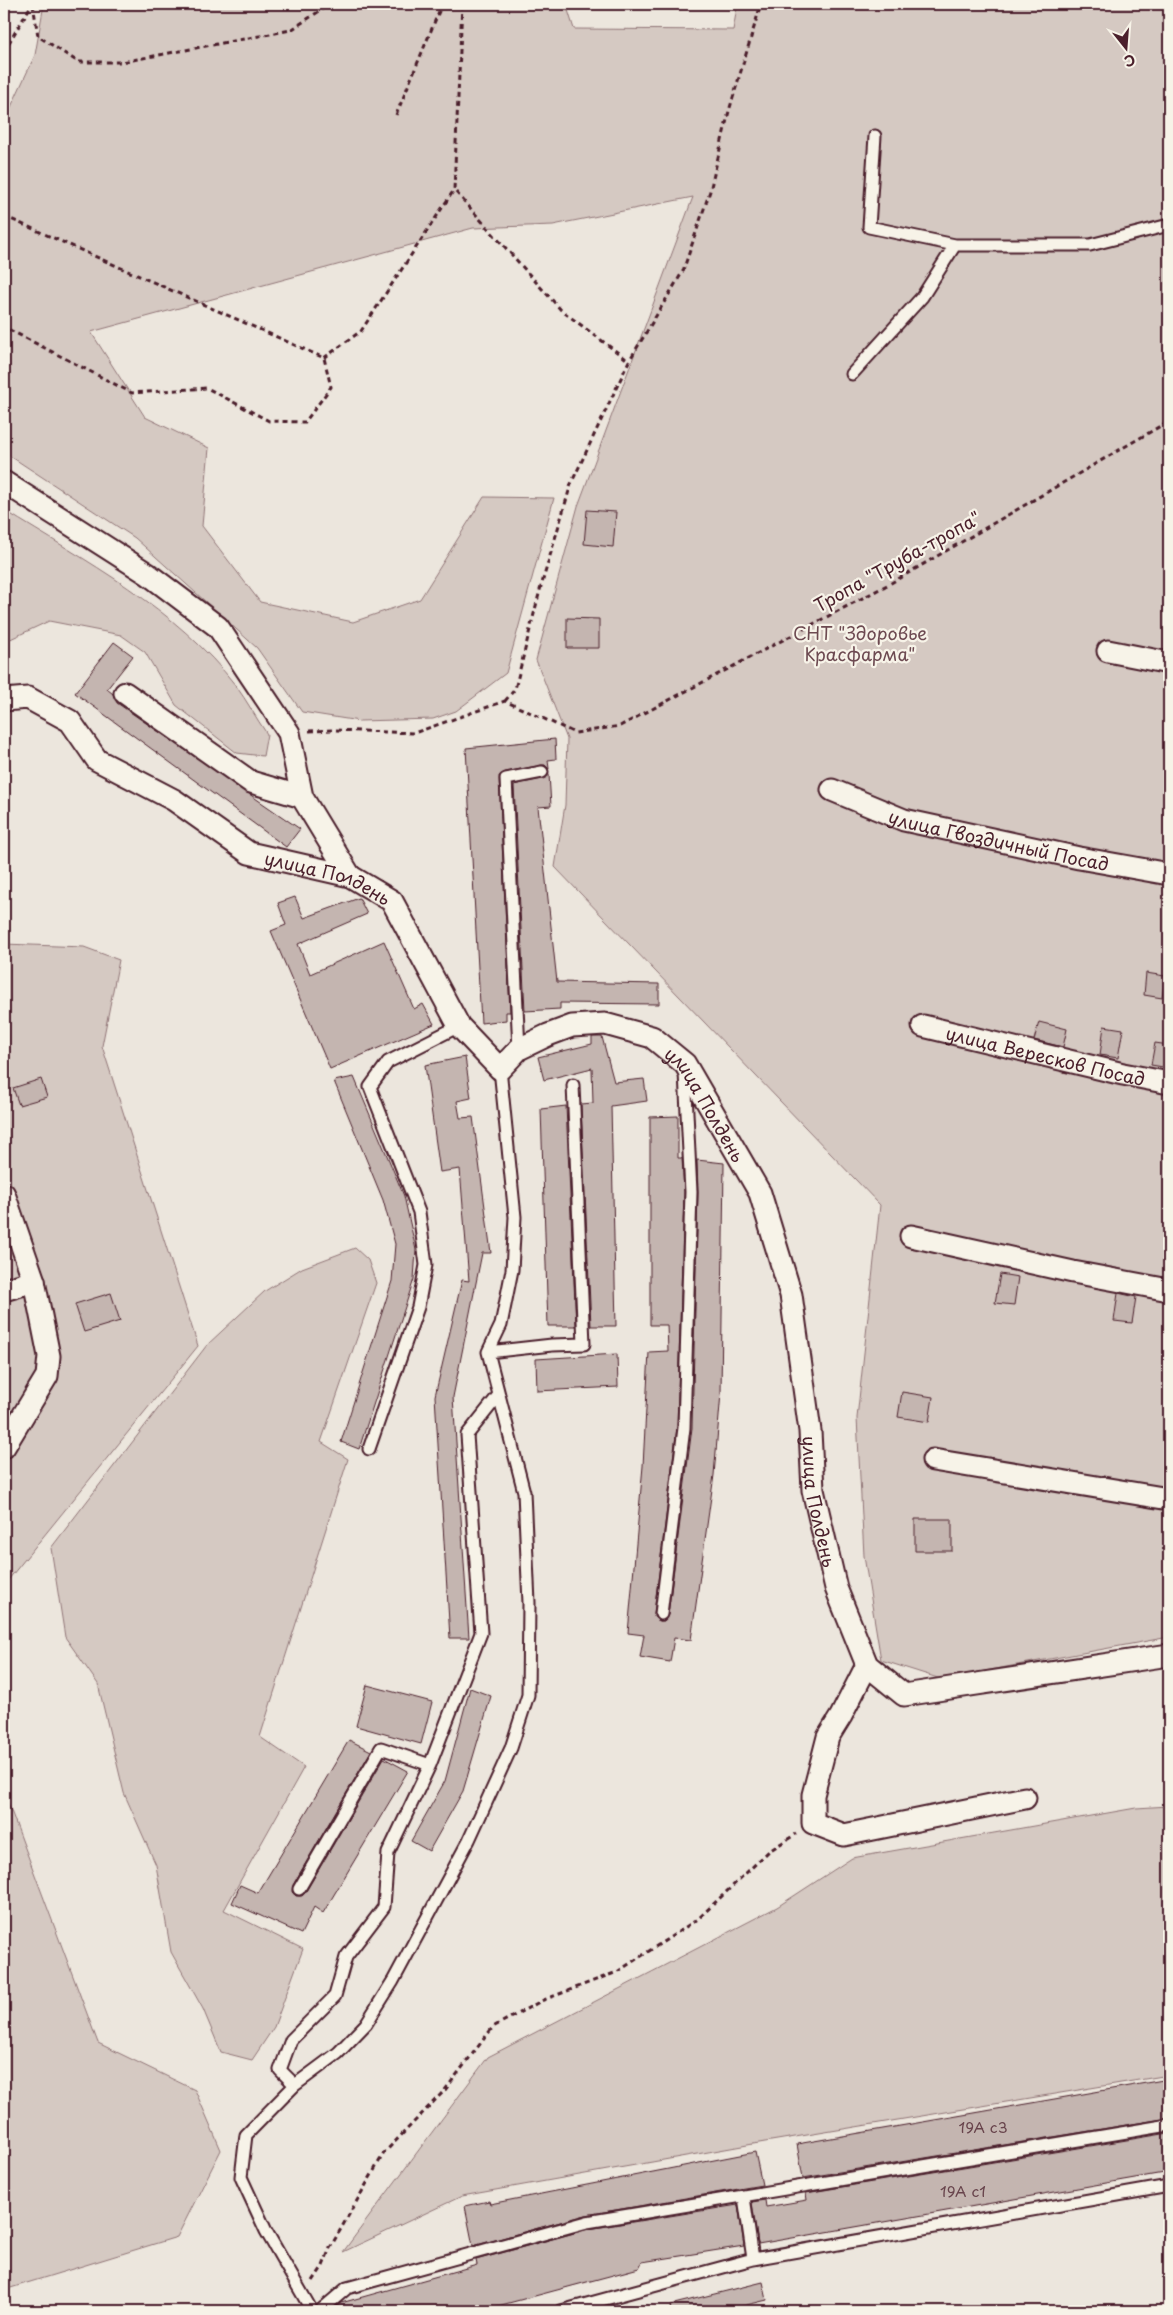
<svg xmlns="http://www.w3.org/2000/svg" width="1173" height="2315" viewBox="0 0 1173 2315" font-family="'Playpen Sans',sans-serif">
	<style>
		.green { fill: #d5c9c2; stroke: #907476 }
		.building { fill: #c4b5b0; stroke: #4a1f2b }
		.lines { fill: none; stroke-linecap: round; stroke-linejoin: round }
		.lane-casing { stroke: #4a1f2b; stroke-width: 15 }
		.street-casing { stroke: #4a1f2b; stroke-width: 25 }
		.path { stroke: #4a1f2b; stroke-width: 3; stroke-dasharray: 5 4; stroke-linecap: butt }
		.lane { stroke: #f7f3e8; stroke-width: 11 }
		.street { stroke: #f7f3e8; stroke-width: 21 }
		.labels { text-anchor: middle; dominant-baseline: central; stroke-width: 4.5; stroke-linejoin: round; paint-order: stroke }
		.number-label { font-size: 15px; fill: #68444c }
		.street-label { font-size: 18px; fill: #4a1f2b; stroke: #f7f3e8 }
		.park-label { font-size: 18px; fill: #6d4a51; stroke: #f7f3e8 }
	</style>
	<rect width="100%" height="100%" fill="#ece6dd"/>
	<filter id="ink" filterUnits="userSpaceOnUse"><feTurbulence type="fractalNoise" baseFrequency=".02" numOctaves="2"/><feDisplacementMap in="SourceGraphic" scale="10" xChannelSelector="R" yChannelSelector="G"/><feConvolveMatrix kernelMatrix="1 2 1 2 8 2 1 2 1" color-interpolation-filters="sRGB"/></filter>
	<g filter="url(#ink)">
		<path class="green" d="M44,4H566L574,29L733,30L737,8L700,4H1169V1637L941,1679L881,1660L864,1556L857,1418L880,1205L555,867L565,805L567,739L536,660L578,506L693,197L553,225L473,228L91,332L145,417L209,448L202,526L260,602L353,622L420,599L484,497L554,498L506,673L456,711L433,719L359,721L302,712L257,648L135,538L4,452V122L35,55Z
			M4,510C86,561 176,608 236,686C247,701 256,718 267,734L263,756L237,753L176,705L145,652L121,635L49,621L4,642Z
			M4,944L84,947L119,960L102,1046L198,1346L4,1585Z
			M355,1248L368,1260L376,1283L321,1442L348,1459L260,1737L304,1767L224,1910L303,1949L274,2027L252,2060L221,2052L203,2009L171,1952L156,1865L124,1793L98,1684L65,1637L51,1548L207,1345L265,1291L302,1268Z
			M4,1792L98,2043L195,2090L221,2150L177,2237L4,2290Z
			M1169,1806V2075L753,2144L462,2196L343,2252L488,2057L777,1907L852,1858L1136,1808Z"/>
		<path class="building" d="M587,510L616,512L613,547L584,544Z
			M567,618L599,619V648H567Z
			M114,642L133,656L107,689L113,694L117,703L300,829L286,847L75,693Z
			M555,739L556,759L548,760L549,769L545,765H541L505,772L499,776L510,1012H506V1020L481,1023L466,748Z
			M549,774L551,806L538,807L557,982L659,984V1004L560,1003V1009L525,1011L514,785L543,779Z
			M295,897L304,918L359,898L367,914L298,944L310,974L384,941L414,1009L423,1004L434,1024L330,1069L271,931L286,925L278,903Z
			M1146,973L1165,976L1162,998L1144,995Z
			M1039,1022L1067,1029L1063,1047L1034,1040Z
			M1104,1026L1123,1029L1118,1058L1100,1055Z
			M592,1037H602L614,1082L644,1079L647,1101L611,1106L616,1326H591L581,1104L593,1103L592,1068L544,1080L538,1057L592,1044Z
			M1155,1043L1169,1045V1068L1151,1065Z
			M465,1057L471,1098L457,1101L460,1118L473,1117L491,1253H482L453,1397L469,1638H450L435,1396L462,1280L469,1281L460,1169L440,1172L425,1065Z
			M354,1077L404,1196L416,1250L414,1279L359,1449L341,1442L392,1281L395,1244L383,1200L334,1081Z
			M41,1079L47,1097L19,1105L13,1088Z
			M566,1106L576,1326H548L541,1109Z
			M678,1116V1158H682L684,1192L677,1427L654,1613V1617L660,1621H664L668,1615L692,1428L698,1192L697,1160L724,1163L721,1393L714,1475L691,1640L674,1638L670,1662L640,1657L644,1635L628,1633L643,1466L649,1352L668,1351L667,1325H650V1117Z
			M1000,1274L1018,1277L1014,1305L995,1303Z
			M111,1293L120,1321L84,1332L75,1304Z
			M1118,1293L1136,1297L1132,1323L1114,1321Z
			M617,1354L618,1387L537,1391L536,1359Z
			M902,1392L933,1397L929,1422L898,1417Z
			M915,1519H952V1551H915Z
			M367,1685L432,1702L421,1744L356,1726Z
			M470,1688L491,1696L463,1791L429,1851L411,1841L445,1781Z
			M349,1740L371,1751L293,1885L292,1892L296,1896H302L305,1893L384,1758L408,1771L323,1913L314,1907L301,1934L232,1903L240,1885L258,1893Z
			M1169,2079V2118L803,2178L797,2144Z
			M1169,2133V2172L758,2244L752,2202L765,2200L766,2207L807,2200L806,2193Z
			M755,2152L762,2185L586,2215L473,2246L465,2206L489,2201L490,2204Z
			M738,2205L744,2246L642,2262L639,2268L479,2311H331L341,2303L477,2265L476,2260L589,2229Z
			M763,2282L767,2300L722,2311H671L670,2305Z"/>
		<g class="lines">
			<g class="lane-casing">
				<path id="lane" d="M875,136L869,227L955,245H1090L1169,225
					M852,374L922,297L955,245
					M519,1049L506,779L542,772
					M488,1352L552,1345L584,1344L573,1085
					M369,1449L418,1307L426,1265L419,1212L370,1087L388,1062L459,1026
					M661,1614L684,1428L691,1192L685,1073
					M299,1889L381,1748L430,1765
					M295,2085L280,2070L291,2040L335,1996L346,1957L384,1907L388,1853L430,1765L481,1633L467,1435L498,1396
					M744,2197L753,2259
					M312,2311L266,2231L241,2177L246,2135L295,2085L338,2053L366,2024L393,1981L469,1840L511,1748L528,1695L529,1603L524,1492L488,1352L501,1325L512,1270L515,1217L500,1069
					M320,2311L347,2288L587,2222L1169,2125
					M561,2311L753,2259L1169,2186"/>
			</g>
			<g class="street-casing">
				<g id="street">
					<path d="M4,482L148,574L218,627L289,733L302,797L350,876"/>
					<path d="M1108,651L1169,663"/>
					<path d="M125,693L251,782L302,797"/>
					<path id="s1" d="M4,700L28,698L70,721L97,760L174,800L249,853L350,876L392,901L459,1026L500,1069L519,1049L548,1035L572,1026L605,1024L652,1037L685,1064L760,1193L791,1295L810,1431L813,1490L836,1588L867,1665L904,1695L1169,1655"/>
					<path id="s2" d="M832,790L904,820L1079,858L1169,874"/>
					<path id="s3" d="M923,1026L1123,1074L1169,1083"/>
					<path d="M4,1194L34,1281L49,1356L47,1376L4,1447"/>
					<path d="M911,1236L1073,1272L1169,1290"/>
					<path d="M4,1290L34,1281"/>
					<path d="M933,1460L1169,1499"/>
					<path d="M867,1665L841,1716L828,1737L813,1795V1823L844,1835L1025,1798"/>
				</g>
			</g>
			<path class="path" d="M33,4L38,36L78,62H122L291,30L330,4
				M462,4L454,190L561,310L629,361
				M4,51L32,4
				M396,115L442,4
				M4,216L324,358L331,387L305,422L269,421L207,388L132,393L4,327
				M324,358L361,331L454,190
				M505,701L515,689L540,590L571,484L629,361L683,271L710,191L729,111L761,4
				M309,731L335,730L414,733L505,701L575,733L620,726L891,583L1169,421
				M313,2281L323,2266L330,2248L384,2153L445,2090L493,2027L541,2001L617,1972L698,1919L769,1851L796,1834"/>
			<use href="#lane" class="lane"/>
			<use href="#street" class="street"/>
		</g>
	</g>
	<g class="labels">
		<g class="number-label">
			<text x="983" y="2126">19А с3</text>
			<text x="963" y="2190">19А с1</text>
		</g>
		<g class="street-label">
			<text transform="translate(897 561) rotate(-29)">Тропа "Труба-тропа"</text>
			<text stroke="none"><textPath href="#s2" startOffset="175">улица Гвоздичный Посад</textPath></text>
			<text stroke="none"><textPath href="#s1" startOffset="381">улица Полдень</textPath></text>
			<text stroke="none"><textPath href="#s3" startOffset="126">улица Вересков Посад</textPath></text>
			<text stroke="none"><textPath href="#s1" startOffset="906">улица Полдень</textPath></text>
			<text stroke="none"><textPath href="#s1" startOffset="1326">улица Полдень</textPath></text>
		</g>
		<g class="park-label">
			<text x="860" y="632">СНТ "Здоровье<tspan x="860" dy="21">Красфарма"</tspan></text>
		</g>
	</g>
	<rect width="1173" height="2315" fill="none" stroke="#f7f3e8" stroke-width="20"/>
	<rect x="10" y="10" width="1153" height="2295" fill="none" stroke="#4a1f2b" stroke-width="2" filter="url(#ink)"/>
	<g transform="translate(1126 48) rotate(163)" stroke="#f7f3e8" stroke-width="4" paint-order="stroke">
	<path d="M0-4L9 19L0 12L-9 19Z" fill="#4a1f2b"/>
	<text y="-8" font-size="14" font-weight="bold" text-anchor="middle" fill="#4a1f2b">С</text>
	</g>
</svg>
